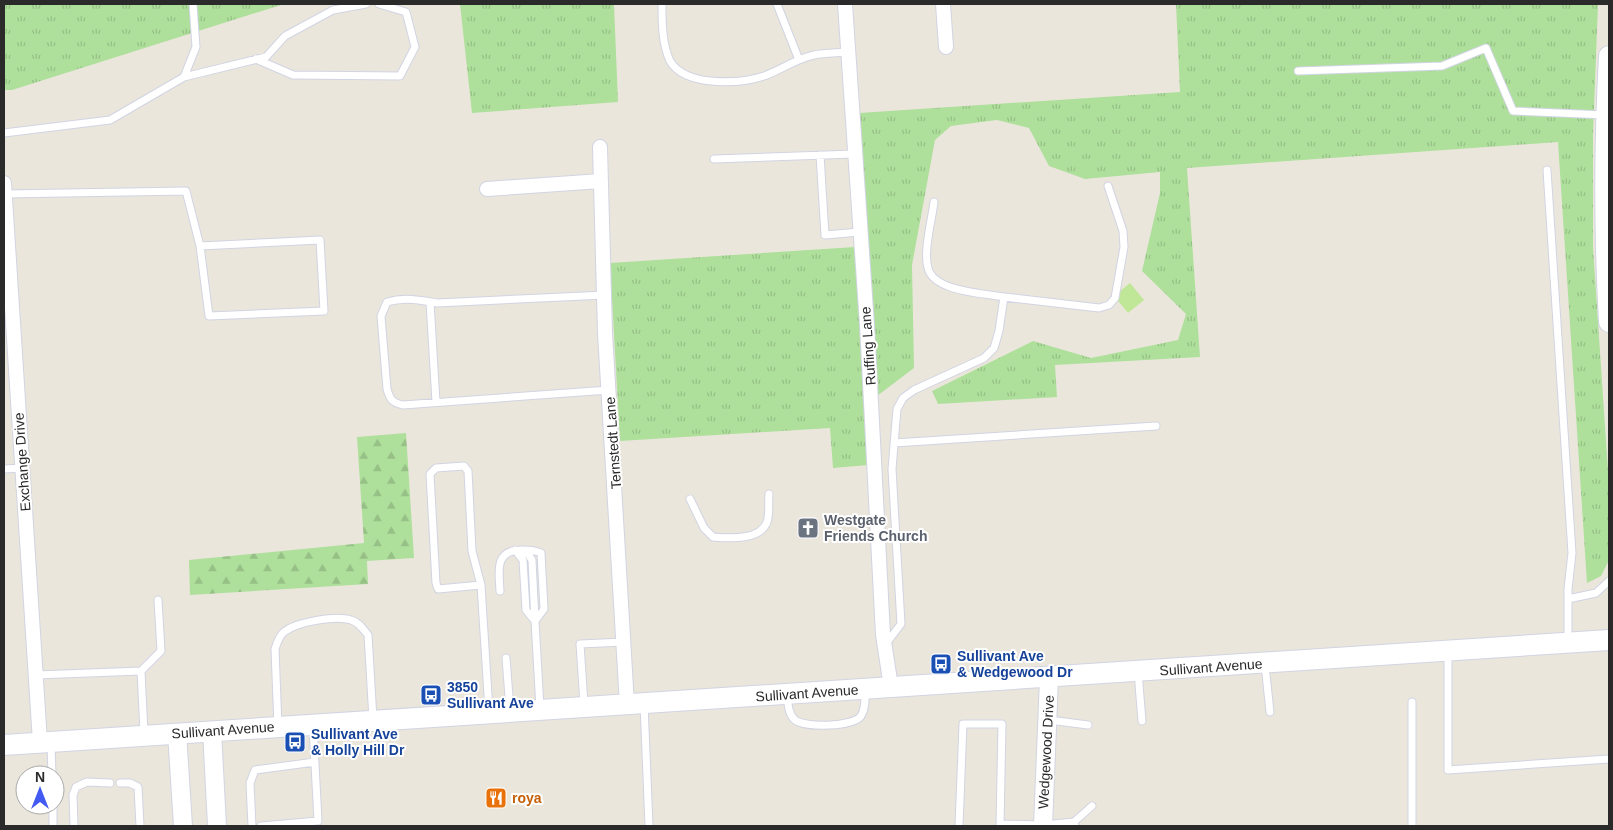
<svg xmlns="http://www.w3.org/2000/svg" width="1613" height="830" viewBox="0 0 1613 830" font-family="Arial,sans-serif">
	<style>
		.grass { fill: url(#grass-tufts) }
		.forest { fill: url(#forest-firs) }
		.pitch { fill: #c0e797 }
		.lines { fill: none; stroke-linecap: round; stroke-linejoin: round }
		.service-casing { stroke: #d1d4e2; stroke-width: 9 }
		.minor-casing { stroke: #d1d4e2; stroke-width: 16 }
		.tertiary-casing { stroke: #d1d4e2; stroke-width: 20 }
		.secondary-casing { stroke: #d1d4e2; stroke-width: 22 }
		.service { stroke: #fff; stroke-width: 7 }
		.minor { stroke: #fff; stroke-width: 14 }
		.tertiary { stroke: #fff; stroke-width: 18 }
		.secondary { stroke: #fff; stroke-width: 20 }
		.labels { text-anchor: middle; dominant-baseline: central; stroke-width: 4; stroke-linejoin: round; paint-order: stroke }
		.street-label { font-size: 14px; fill: #2a2a2a; stroke: #fff }
		.worship-label { font-size: 14px; font-weight: bold; fill: #5b616d; stroke: #fff; text-anchor: start }
		.transit-label { font-size: 14px; font-weight: bold; fill: #164399; stroke: #fff; text-anchor: start }
		.food-label { font-size: 14px; font-weight: bold; fill: #c56008; stroke: #fff; text-anchor: start }
	</style>
	<defs>
		<pattern id="grass-tufts" width="24" height="20" patternUnits="userSpaceOnUse" patternTransform="scale(1.25)"><rect width="24" height="20" fill="#aee09b"/><path d="M3 7l-1-3M5 7V3M7 7l1-3M15 17l-1-3M17 17v-4M19 17l1-3" fill="none" stroke="#96c086"/></pattern>
		<pattern id="forest-firs" width="22" height="20" patternUnits="userSpaceOnUse" patternTransform="scale(1.25)"><rect width="22" height="20" fill="#aee09b"/><path d="M5 1l3.5 6h-7zM16 11l3.5 6h-7z" fill="#96c086"/></pattern>
	</defs>
	<rect width="100%" height="100%" fill="#ebe6dc"/>
	<path class="grass" d="M4,4H284L12,90H4Z
		M460,4H614L618,102L472,113Z
		M1176,4H1598L1593,135V247L1609,486V560L1601,576L1587,583L1558,142L1187,168L1200,357L1055,365L1057,397L938,404L932,391L1033,341L1091,358L1178,340L1186,314L1142,271L1160,193V172L1085,179L1049,166L1029,128L997,120L951,126L935,140L912,265L914,368L877,396L859,113L1180,92Z
		M855,247L860,267L868,465L833,468L830,428L620,441L610,263Z"/>
	<path class="forest" d="M406,433L414,558L367,561L368,584L190,595L189,560L364,543L357,437Z"/>
	<path class="pitch" d="M1130,283L1144,300L1128,313L1114,296Z"/>
	<g class="lines">
		<g class="service-casing">
			<path id="service" d="M662,4C662,22 662,44 670,61C685,87 739,84 764,76C781,70 795,59 814,55C824,53 837,53 848,52
				M777,4L799,60
				M256,59L293,75L400,76L415,47L406,12L379,4
				M1298,71L1442,66L1486,48L1513,111L1605,115
				M184,77L196,47L193,4
				M4,133L110,120L184,77L266,57L285,36L333,10L366,4
				M820,155L825,235L860,232
				M714,159L854,154
				M1547,170L1572,553L1568,589V640
				M5,194L186,191L200,246L209,316L324,311L320,240L200,246
				M605,295L437,303C420,300 404,297 387,302L381,316L387,389C390,400 393,403 403,405L609,390
				M1004,297L1099,308L1109,305L1115,298L1124,247L1123,231L1108,186
				M430,302L436,402
				M894,443L1156,426
				M4,469L22,468
				M690,499L704,528L713,537C729,538 760,541 767,522C770,514 768,502 769,494
				M515,550L523,560L526,610L535,621L540,708
				M520,552L528,554L532,560L535,621
				M481,585L438,589L436,583L430,474L436,468L464,466L468,471L472,551L481,585L489,711
				M500,591C499,571 494,550 522,550C529,550 535,550 541,553L544,609L535,621
				M1568,599L1596,593L1609,581
				M885,645L901,624L892,469L897,409L903,398L914,390L984,358L994,348L999,331L1004,297C983,293 934,292 928,268C923,252 932,219 934,202
				M1448,651V770L1609,759
				M506,658L510,710
				M1265,665L1270,712
				M141,671L161,651L158,600
				M1138,672L1142,721
				M36,675L141,671L144,733
				M787,694C788,703 788,714 795,720C805,728 853,727 861,716C866,708 865,698 865,689
				M584,704L580,644L624,642
				M644,704L649,826
				M1049,720L1088,725
				M278,727L275,649C277,643 279,636 284,632C296,622 336,615 351,620C359,622 363,629 368,635L373,719
				M51,744L52,775
				M120,783H130L138,787L140,826
				M53,805V826
				M1074,822L1092,806
				M1000,824L1043,825L1074,822L1075,826
				M74,826L73,795L76,787L87,782L110,783
				M252,826L250,783L255,770L315,762
				M261,826L318,821L313,726
				M959,826L963,724H1002L1000,826
				M1412,826V702"/>
		</g>
		<g class="minor-casing">
			<path id="minor" d="M845,4L867,325L883,635L891,687
				M943,4L946,47
				M600,147L605,333L627,705
				M4,183L40,742
				M487,189L601,181"/>
		</g>
		<g class="tertiary-casing">
			<path id="tertiary" d="M212,731L217,826
				M177,733L183,826
				M1043,826L1049,678"/>
		</g>
		<g class="secondary-casing">
			<path id="secondary" d="M1609,56C1604,145 1604,233 1609,322
				M4,745L1609,640"/>
		</g>
		<use href="#service" class="service"/>
		<use href="#minor" class="minor"/>
		<use href="#tertiary" class="tertiary"/>
		<use href="#secondary" class="secondary"/>
	</g>
	<defs>
		<g id="church-square" transform="scale(1.125)"><rect x="-9" y="-9" width="18" height="18" rx="4" fill="#6b7280" stroke="#fff"/><path d="M-1.2-6h2.4v3.5h3.3v2.4h-3.3V6h-2.4V-.1h-3.3v-2.4h3.3Z" fill="#fff"/></g>
		<g id="bus-square" transform="scale(1.125)"><rect x="-9" y="-9" width="18" height="18" rx="4" fill="#1a4fb4" stroke="#fff"/><path d="M-5-6H5V4H4V6H2V4H-2V6H-4V4H-5ZM-3.5-4V0h7V-4ZM-3.5 1.2v1.5H-2V1.2ZM2 1.2v1.5H3.5V1.2Z" fill="#fff"/></g>
		<g id="restaurant-square" transform="scale(1.125)"><rect x="-9" y="-9" width="18" height="18" rx="4" fill="#e8710a" stroke="#fff"/><path d="M-5-6h1v4h1v-4h1v4h1v-4h1v5L-1.5 .5V6h-2V.5L-5-1ZM5-6V6H3V1.5H1.5Q1.5-4 5-6Z" fill="#fff"/></g>
	</defs>
	<g fill-rule="evenodd">
		<use href="#church-square" x="808" y="528"/>
		<use href="#bus-square" x="941" y="664"/>
		<use href="#bus-square" x="431" y="695"/>
		<use href="#bus-square" x="295" y="742"/>
		<use href="#restaurant-square" x="496" y="798"/>
	</g>
	<g class="labels">
		<g class="street-label">
			<text transform="translate(868 346) rotate(-94)">Ruffing Lane</text>
			<text transform="translate(613 443) rotate(-94)">Ternstedt Lane</text>
			<text transform="translate(22 462) rotate(-94)">Exchange Drive</text>
			<text transform="translate(1211 667) rotate(-4)">Sullivant Avenue</text>
			<text transform="translate(807 693) rotate(-4)">Sullivant Avenue</text>
			<text transform="translate(223 730) rotate(-4)">Sullivant Avenue</text>
			<text transform="translate(1046 752) rotate(-87)">Wedgewood Drive</text>
		</g>
		<g class="worship-label">
			<text x="824" y="520">Westgate<tspan x="824" dy="16">Friends Church</tspan></text>
		</g>
		<g class="transit-label">
			<text x="957" y="656">Sullivant Ave<tspan x="957" dy="16">&amp; Wedgewood Dr</tspan></text>
			<text x="447" y="687">3850<tspan x="447" dy="16">Sullivant Ave</tspan></text>
			<text x="311" y="734">Sullivant Ave<tspan x="311" dy="16">&amp; Holly Hill Dr</tspan></text>
		</g>
		<g class="food-label">
			<text x="512" y="798">roya</text>
		</g>
	</g>
	<rect width="1613" height="830" fill="none" stroke="#2a2a2a" stroke-width="10"/>
	<g transform="translate(40 790)"><circle r="24" fill="#ffffff" stroke="#aaaaaa"/>
	<path d="M0-4L9 19L0 12L-9 19Z" fill="#4259f2"/>
	<text y="-8" font-size="14" font-weight="bold" text-anchor="middle" fill="#2a2a2a">N</text>
	</g>
</svg>
